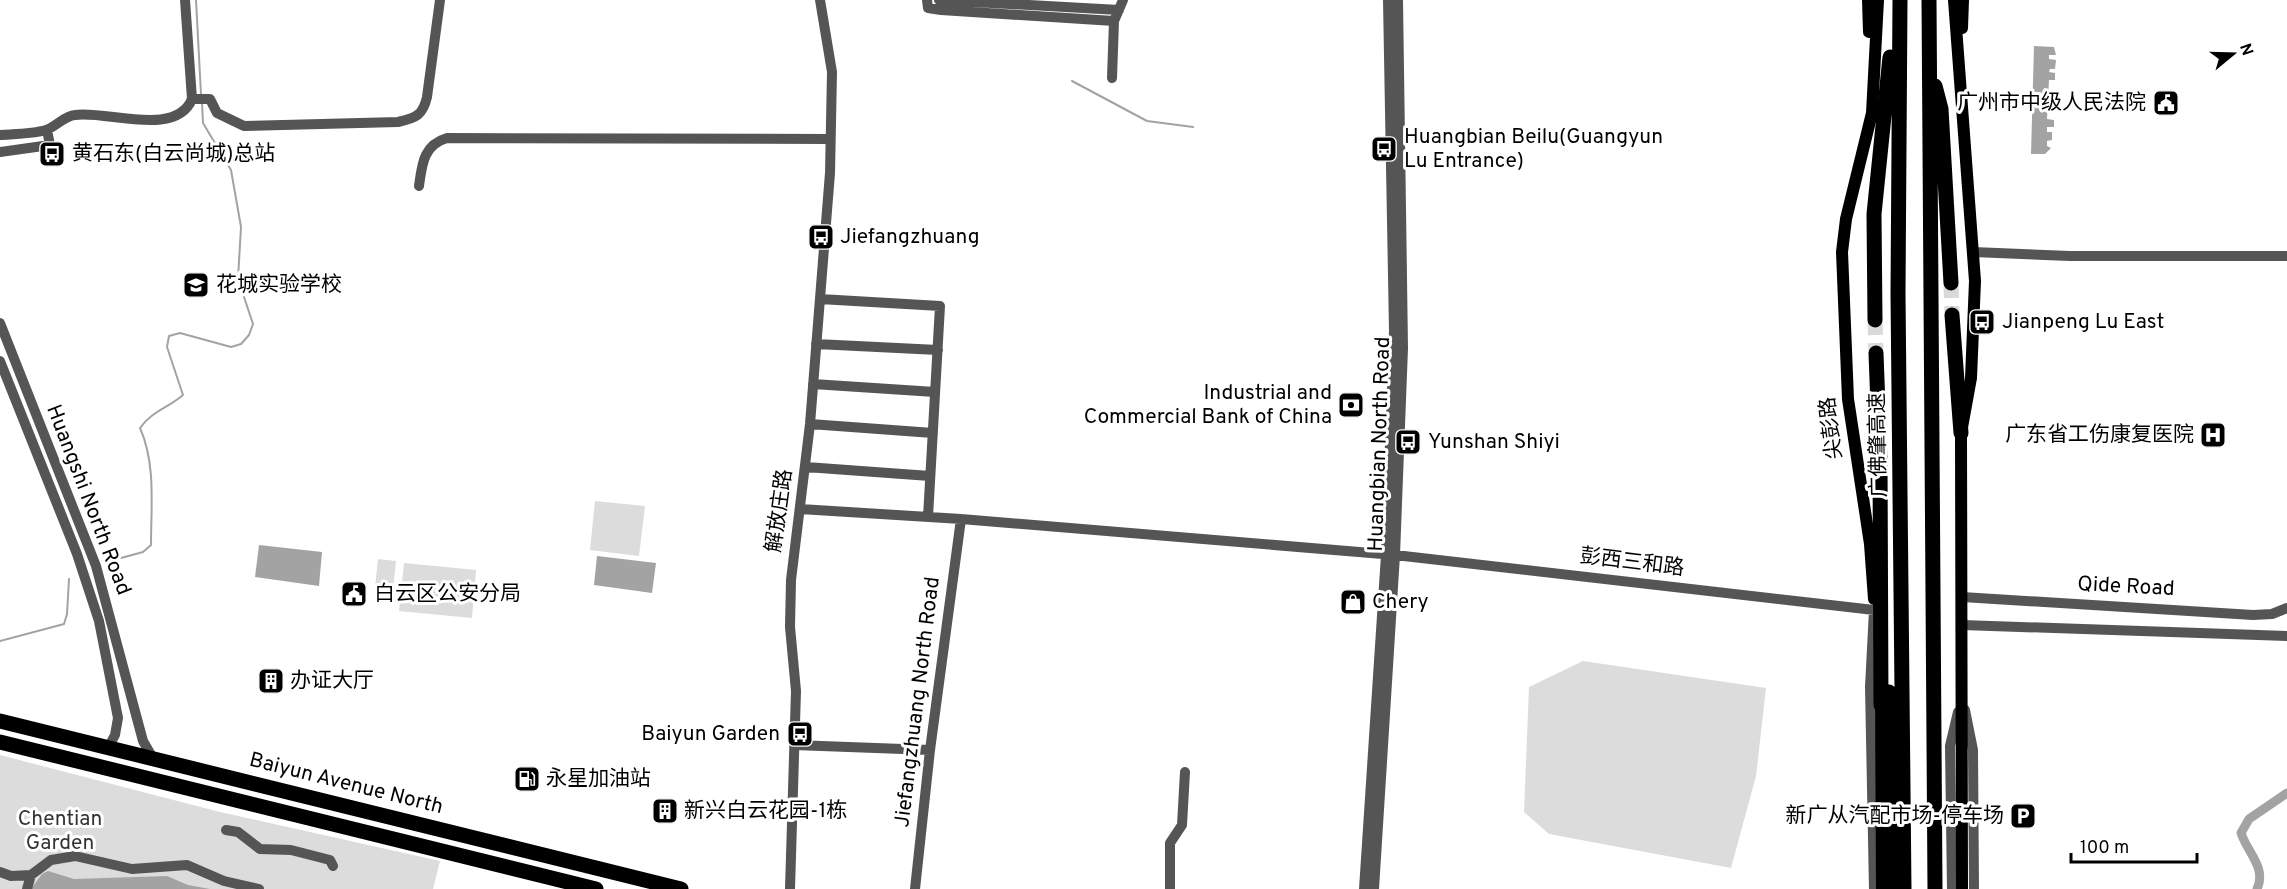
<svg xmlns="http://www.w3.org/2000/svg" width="2287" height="889" viewBox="0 0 2287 889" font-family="Overpass,'Noto Sans SC',sans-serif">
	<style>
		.green { fill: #dcdcdc }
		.water { fill: #a3a3a3 }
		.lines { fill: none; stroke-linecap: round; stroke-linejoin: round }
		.stream { stroke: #a3a3a3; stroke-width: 2 }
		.canal { stroke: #a3a3a3; stroke-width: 9 }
		.highway-tunnel { stroke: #d9d9d9; stroke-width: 15; stroke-dasharray: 15 8; stroke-linecap: butt }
		.minor { stroke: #555; stroke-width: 10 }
		.major { stroke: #000; stroke-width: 12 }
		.highway { stroke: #000; stroke-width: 15 }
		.labels { text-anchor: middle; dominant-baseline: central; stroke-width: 6; stroke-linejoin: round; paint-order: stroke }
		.poi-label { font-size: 21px; fill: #000; stroke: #fff; text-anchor: start }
		.street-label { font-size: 21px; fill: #000; stroke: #fff }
		.park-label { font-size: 21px; fill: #333; stroke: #fff }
	</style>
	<rect width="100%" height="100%" fill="#fff"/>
	<path class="green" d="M595,501L645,506L639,556L590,550Z
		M378,559L396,561L392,598L374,596Z
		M404,563L476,570L472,618L399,611Z
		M1583,661L1766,688L1756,776L1731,868L1549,834L1524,812L1529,687Z
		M0,755L220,812L440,861L433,889H0Z"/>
	<path class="water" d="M2034,46L2054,47L2056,55H2049V59L2056,60L2055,69H2050L2049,72L2055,73V80H2049L2047,119L2054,120V127H2047V132H2052V140L2047,141V146L2051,148L2045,154H2031Z
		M259,545L322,552L319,586L255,577Z
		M597,556L656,563L652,593L594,585Z
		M48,871L74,879L167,876L188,885L210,889H31L42,874Z"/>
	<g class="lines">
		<path class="stream" d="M196,0L201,94
			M1072,81L1147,121L1193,127
			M121,558L143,552L151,545C151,506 156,464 140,428C152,411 168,408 183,395L167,347L169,336L180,333L231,347L241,344L249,335L253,324L238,279L241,227L231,170L203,123L202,103
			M0,641L64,624L67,614L69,579"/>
		<path class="canal" d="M2257,889C2267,868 2247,852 2241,833L2249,819L2287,793"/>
		<path class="highway-tunnel" d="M1951,283L1952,315
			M1875,320L1876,353"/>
		<path class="minor" d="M927,0L928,8L941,10L1114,21
			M939,0L1119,10
			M1112,78L1114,21L1123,0
			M192,99H210L217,113L244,126L398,122C416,118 423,115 427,97L440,0
			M0,135C14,134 33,134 46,130C57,126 64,116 75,115C106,110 176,138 192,99L185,0
			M0,152L50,145L47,130
			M419,186C422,165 423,145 447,138L830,139
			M1973,252L2070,256H2287
			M820,299L940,306L928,517
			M0,323L96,566L143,741L154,760
			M816,344L938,350
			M0,361L77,554L99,621L118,718L115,735L108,748
			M813,384L935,392
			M810,424L933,433
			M806,467L930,476
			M800,509L961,519L1395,555L1874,610L1870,687L1874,889
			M1962,597L2253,615L2272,614L2287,608
			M1962,625L2287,636
			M1965,710L1973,750L1974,889
			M794,745L930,750
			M226,830L238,832L260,849L291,850L330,860L333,866
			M0,872L11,876L31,875L51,860L75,856L132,869L187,865L224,881L259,889
			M27,889L31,875
			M790,889L796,691L790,627L791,580L810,424L830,173L832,72L820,0
			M915,889L930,750L961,519
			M1170,889V843L1182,825L1185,772
			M1364,889L1386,555L1394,331L1388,0
			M1374,889L1395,555L1403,348L1398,0
			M1952,889L1950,746L1958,712"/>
		<path class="major" d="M1868,0L1869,32
			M1954,0L1975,281L1971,378L1961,433L1962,889
			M1962,28L1963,0
			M1874,599L1870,544L1848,399L1842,252L1846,219L1872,113L1878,0
			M1881,697L1882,889"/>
		<path class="highway" d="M1900,0L1898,294L1904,889
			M1929,0L1935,889
			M1935,86L1941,109L1951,283
			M1952,315L1961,433
			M1875,320L1874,214L1890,57
			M1876,353L1880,460L1881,705
			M1889,692L1890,889
			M0,721L681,889
			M0,742L596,889"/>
	</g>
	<defs>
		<g id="civic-square" transform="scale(1.35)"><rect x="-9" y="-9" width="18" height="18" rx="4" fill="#000" stroke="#fff"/><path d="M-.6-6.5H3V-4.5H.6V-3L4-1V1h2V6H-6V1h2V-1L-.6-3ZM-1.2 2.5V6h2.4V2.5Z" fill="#fff"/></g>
		<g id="bus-square" transform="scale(1.35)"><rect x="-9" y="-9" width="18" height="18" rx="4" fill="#000" stroke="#fff"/><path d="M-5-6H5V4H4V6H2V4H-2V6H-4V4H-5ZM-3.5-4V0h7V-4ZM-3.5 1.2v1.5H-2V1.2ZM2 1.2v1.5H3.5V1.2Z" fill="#fff"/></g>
		<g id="school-square" transform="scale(1.35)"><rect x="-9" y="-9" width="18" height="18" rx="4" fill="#000" stroke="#fff"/><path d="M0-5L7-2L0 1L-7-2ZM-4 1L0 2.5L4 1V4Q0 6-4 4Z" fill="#fff"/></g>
		<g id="bank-square" transform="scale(1.35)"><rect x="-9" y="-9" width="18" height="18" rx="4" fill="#000" stroke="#fff"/><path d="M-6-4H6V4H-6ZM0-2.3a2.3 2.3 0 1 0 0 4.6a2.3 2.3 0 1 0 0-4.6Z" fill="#fff"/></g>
		<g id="hospital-square" transform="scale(1.35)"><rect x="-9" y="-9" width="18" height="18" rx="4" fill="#000" stroke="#fff"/><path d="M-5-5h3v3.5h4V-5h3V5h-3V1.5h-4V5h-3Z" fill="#fff"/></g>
		<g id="shop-square" transform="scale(1.35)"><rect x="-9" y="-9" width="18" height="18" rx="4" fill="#000" stroke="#fff"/><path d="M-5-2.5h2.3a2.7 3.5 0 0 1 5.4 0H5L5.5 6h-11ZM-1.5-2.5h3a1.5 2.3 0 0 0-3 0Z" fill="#fff"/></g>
		<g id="building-square" transform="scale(1.35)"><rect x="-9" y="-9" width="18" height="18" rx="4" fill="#000" stroke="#fff"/><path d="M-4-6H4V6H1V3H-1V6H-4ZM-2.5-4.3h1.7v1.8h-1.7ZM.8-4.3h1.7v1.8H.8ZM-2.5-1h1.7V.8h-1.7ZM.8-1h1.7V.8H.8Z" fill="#fff"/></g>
		<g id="fuel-square" transform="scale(1.35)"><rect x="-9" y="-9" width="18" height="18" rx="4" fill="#000" stroke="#fff"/><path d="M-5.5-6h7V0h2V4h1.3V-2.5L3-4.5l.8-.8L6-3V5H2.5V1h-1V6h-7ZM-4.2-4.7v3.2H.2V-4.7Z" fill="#fff"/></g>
		<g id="parking-square" transform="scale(1.35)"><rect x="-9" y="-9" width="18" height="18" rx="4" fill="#000" stroke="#fff"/><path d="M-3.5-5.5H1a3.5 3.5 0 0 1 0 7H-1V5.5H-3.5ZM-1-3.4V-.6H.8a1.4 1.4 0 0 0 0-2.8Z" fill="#fff"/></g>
	</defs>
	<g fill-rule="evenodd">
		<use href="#civic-square" x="2166" y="103"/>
		<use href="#bus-square" x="1384" y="149"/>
		<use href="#bus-square" x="52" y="154"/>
		<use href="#bus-square" x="821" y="237"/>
		<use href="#school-square" x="196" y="285"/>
		<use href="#bus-square" x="1982" y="322"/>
		<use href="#bank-square" x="1351" y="405"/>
		<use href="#hospital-square" x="2213" y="435"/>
		<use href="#bus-square" x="1408" y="442"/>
		<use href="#civic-square" x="354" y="594"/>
		<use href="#shop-square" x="1353" y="602"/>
		<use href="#building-square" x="271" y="681"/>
		<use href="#bus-square" x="800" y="734"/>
		<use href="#fuel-square" x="527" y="779"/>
		<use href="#building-square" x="665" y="811"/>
		<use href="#parking-square" x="2023" y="816"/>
	</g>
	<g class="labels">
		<g class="poi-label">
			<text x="2146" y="103" text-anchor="end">广州市中级人民法院</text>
			<text x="1404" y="137">Huangbian Beilu(Guangyun<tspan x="1404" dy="24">Lu Entrance)</tspan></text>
			<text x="72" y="154">黄石东(白云尚城)总站</text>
			<text x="840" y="237">Jiefangzhuang</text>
			<text x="216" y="285">花城实验学校</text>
			<text x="2002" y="322">Jianpeng Lu East</text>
			<text x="1332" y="393" text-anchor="end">Industrial and<tspan x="1332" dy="24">Commercial Bank of China</tspan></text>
			<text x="2194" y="435" text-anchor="end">广东省工伤康复医院</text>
			<text x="1428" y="442">Yunshan Shiyi</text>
			<text x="374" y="594">白云区公安分局</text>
			<text x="1372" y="602">Chery</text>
			<text x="290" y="681">办证大厅</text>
			<text x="780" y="734" text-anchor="end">Baiyun Garden</text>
			<text x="546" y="779">永星加油站</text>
			<text x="684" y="811">新兴白云花园-1栋</text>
			<text x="2004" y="816" text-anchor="end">新广从汽配市场-停车场</text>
		</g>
		<g class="street-label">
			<text transform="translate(1832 428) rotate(-97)">尖彭路</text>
			<text transform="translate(1380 444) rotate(-88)">Huangbian North Road</text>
			<text transform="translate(1879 445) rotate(-91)">广佛肇高速</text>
			<text transform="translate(88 500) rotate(69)">Huangshi North Road</text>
			<text transform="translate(780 511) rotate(-82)">解放庄路</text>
			<text transform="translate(1632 563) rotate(7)">彭西三和路</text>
			<text transform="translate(2126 587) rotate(3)">Qide Road</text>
			<text transform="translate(918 702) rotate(-83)">Jiefangzhuang North Road</text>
			<text transform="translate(346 784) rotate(14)">Baiyun Avenue North</text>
		</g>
		<g class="park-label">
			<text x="60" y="819">Chentian<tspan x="60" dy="24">Garden</tspan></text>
		</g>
	</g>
	<g transform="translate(2233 54) rotate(71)" stroke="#ffffff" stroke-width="4.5" paint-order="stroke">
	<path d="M0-4.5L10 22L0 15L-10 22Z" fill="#000000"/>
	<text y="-9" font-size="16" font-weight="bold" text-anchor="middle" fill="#000000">N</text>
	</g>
	<path d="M2071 853v9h126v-9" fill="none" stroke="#000000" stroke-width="3"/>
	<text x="2080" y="853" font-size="18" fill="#000000" stroke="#ffffff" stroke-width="4.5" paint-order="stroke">100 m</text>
</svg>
